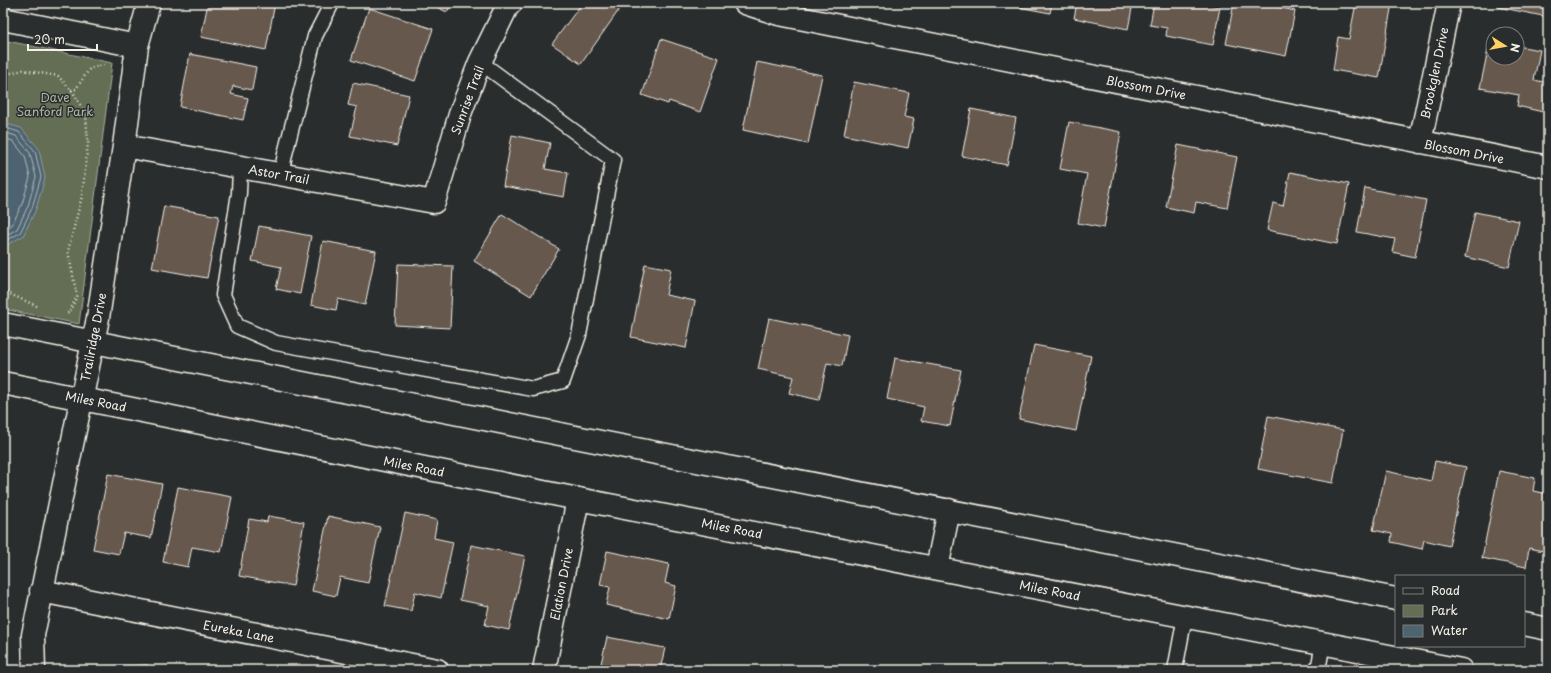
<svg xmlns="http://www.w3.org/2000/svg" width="1551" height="673" viewBox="0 0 1551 673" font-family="'Playpen Sans',sans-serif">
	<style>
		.green { fill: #636e55; stroke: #acb09e }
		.water { fill: #4d6471; stroke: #909ca1 }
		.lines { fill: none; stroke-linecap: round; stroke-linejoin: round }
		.shore { stroke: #b1b9b8; stroke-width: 1 }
		.building { fill: #66584d; stroke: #f4f1e8 }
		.service-casing { stroke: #f4f1e8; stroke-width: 17 }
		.minor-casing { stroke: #f4f1e8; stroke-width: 25 }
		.secondary-casing { stroke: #f4f1e8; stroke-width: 25 }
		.path { stroke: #f4f1e8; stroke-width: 2.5; stroke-dasharray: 1 3; stroke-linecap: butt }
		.service { stroke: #2a2d2e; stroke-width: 14 }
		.minor { stroke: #2a2d2e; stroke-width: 22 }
		.secondary { stroke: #2a2d2e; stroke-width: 22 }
		.labels { text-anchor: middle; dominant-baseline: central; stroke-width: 3; stroke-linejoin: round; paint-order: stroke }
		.street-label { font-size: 12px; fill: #f4f1e8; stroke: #2a2d2e }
		.park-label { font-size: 12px; fill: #b3b6a6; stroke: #2a2d2e }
	</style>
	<rect width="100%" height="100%" fill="#2a2d2e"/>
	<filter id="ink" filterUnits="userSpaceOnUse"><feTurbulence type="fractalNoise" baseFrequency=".025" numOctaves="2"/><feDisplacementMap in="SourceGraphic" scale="8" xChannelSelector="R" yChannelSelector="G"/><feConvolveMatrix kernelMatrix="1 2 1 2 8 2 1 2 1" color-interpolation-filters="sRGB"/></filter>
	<g filter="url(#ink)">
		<path class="green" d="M3,40L112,63L79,324L3,309Z"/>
		<path class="water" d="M3,123L21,128L39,149L45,178L36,209L23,236L3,247Z"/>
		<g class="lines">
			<path class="shore" d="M3,127L19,132L35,151L41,177L32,208L20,233L3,242
				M3,132L16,136L30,153L36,177L28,206L17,229L3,237
				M3,138L13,141L25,156L30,177L22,204L12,225L3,230"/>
		</g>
		<path class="building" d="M208,3H275L266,50L201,37Z
			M428,3H452L447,12Z
			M582,3H616L621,7L581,64L552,44Z
			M998,3H1052L1050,13Z
			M1077,3H1133L1128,29L1074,18Z
			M1154,3H1198L1220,7L1213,45L1166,36L1167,28L1150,25Z
			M1234,3H1261L1295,11L1286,56L1226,44Z
			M1356,3H1392L1379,78L1333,70L1338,37L1349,39Z
			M1499,3H1548V17L1498,7Z
			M369,8L433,29L415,81L351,60Z
			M661,39L719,58L700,112L669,101L668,104L642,95Z
			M1490,40L1493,41V58H1517V46L1540,50L1534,80L1548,83L1543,112L1517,106L1519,95L1480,88Z
			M190,54L256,67L252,90L233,86L231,94L248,98L243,120L180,107Z
			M757,62L822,75L808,144L743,130Z
			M854,82L909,93L904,117L914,119L908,148L844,135Z
			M353,83L409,95L397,146L350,136L357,107L348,105Z
			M971,109L1016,118L1007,165L962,156Z
			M1069,122L1121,132L1104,228L1078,223L1087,174L1060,169Z
			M512,135L550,143L545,169L568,173L564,197L503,186Z
			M1178,145L1237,157L1227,208L1196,202L1194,213L1166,207Z
			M1290,172L1349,184L1337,244L1267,230L1273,203L1283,206Z
			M1365,188L1426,200L1415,257L1392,252L1395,239L1357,232Z
			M164,206L219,216L207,278L152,268Z
			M1475,212L1519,221L1509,267L1465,257Z
			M502,214L559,249L531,296L474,261Z
			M259,226L311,236L300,294L276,289L281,267L252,261Z
			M323,241L376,251L365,305L338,299L336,310L311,305Z
			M398,264L453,266L450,328L395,325Z
			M645,264L671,269L666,295L695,301L686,348L631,337Z
			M769,318L848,335L842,366L827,363L819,400L789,393L793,377L758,369Z
			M1034,345L1091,356L1076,431L1019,419Z
			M895,358L961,370L950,426L921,421L924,407L887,399Z
			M1268,416L1343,430L1333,483L1258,469Z
			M1435,461L1466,467L1449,546L1424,540L1422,549L1391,542L1392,534L1373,530L1386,471L1431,481Z
			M1499,471L1535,478L1533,491L1548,494L1545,513H1548V552L1529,548L1526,567L1482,558Z
			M108,474L162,484L151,538L124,533L119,554L93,549Z
			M178,487L232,497L221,552L192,547L188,567L163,562Z
			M405,513L437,520L434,538L453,542L441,598L415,592L411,611L385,606Z
			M268,516L304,522L293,586L239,576L249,519L267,522Z
			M328,516L380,527L368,583L340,577L336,596L312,591Z
			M471,545L525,556L509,630L485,625L489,606L460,600Z
			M607,551L669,564L665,583L676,586L669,619L606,605L610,587L600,585Z
			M607,637L665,648L660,670H581L582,664L600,668Z
			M148,665V670H88V667Z"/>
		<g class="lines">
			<g class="service-casing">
				<path id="service" d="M240,167L239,193L223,295L237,326L276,343L533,389L563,381L579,335L613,160L480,62
					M281,175L285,154L315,36L332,3
					M1175,670L1185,616
					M1318,670L1323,643"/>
			</g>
			<g class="minor-casing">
				<path id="minor" d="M745,3L779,14L1548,167
					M3,19L137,46
					M1420,142L1449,3
					M124,146L434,202L461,111L480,62L507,7L511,3
					M41,591L437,670
					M34,670L33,635L98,318L124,146L137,46L149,3
					M544,670L578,499"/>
			</g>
			<g class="secondary-casing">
				<path id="secondary" d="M3,324L1396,599
					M3,383L578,499L1461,670
					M937,568L949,510
					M1524,624L1548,629"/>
			</g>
			<path class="path" d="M3,75L23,70L58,76L73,92L86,115L88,143L82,196L68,251L77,296L69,313H66
				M71,90L76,89L90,68L104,65
				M3,291L39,307"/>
			<use href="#service" class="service"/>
			<use href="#minor" class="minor"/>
			<use href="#secondary" class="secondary"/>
		</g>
	</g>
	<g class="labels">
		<g class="street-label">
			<text transform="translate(1434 73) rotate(-78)">Brookglen Drive</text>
			<text transform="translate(1146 87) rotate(11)">Blossom Drive</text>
			<text transform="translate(467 100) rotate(-70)">Sunrise Trail</text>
			<text transform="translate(1464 151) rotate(11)">Blossom Drive</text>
			<text transform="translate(279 174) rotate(10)">Astor Trail</text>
			<text transform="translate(93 337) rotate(-79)">Trailridge Drive</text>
			<text transform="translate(96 401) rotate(11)">Miles Road</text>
			<text transform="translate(414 466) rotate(11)">Miles Road</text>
			<text transform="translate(732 528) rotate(11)">Miles Road</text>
			<text transform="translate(561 584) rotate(-79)">Elation Drive</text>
			<text transform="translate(1050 590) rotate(11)">Miles Road</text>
			<text transform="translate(239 631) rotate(11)">Eureka Lane</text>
		</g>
		<g class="park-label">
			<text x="55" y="97">Dave<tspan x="55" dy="14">Sanford Park</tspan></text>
		</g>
	</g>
	<rect width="1551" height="673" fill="none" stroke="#2a2d2e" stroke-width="16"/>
	<rect x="8" y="8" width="1535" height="657" fill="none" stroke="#f4f1e8" stroke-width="1.5" filter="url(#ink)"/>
	<rect x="1395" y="575" width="130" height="72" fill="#2a2d2e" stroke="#7b7b78"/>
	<rect x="1403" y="588" width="20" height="6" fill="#2a2d2e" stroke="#7b7b78"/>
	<text x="1431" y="595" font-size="12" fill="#f4f1e8">Road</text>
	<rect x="1403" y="605" width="20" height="12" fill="#636e55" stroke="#7b7b78"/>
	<text x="1431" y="615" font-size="12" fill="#f4f1e8">Park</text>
	<rect x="1403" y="625" width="20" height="12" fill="#4d6471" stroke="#7b7b78"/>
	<text x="1431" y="635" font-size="12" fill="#f4f1e8">Water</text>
	<g transform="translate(1505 46) rotate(101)"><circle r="19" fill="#2a2d2e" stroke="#7b7b78"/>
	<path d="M0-3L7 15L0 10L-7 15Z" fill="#ffd166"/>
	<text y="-6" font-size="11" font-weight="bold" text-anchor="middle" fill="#f4f1e8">N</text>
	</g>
	<path d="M28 44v6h69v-6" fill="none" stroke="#f4f1e8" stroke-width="2"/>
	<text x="34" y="44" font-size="12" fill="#f4f1e8" stroke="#2a2d2e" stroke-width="3" paint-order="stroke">20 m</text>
</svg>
